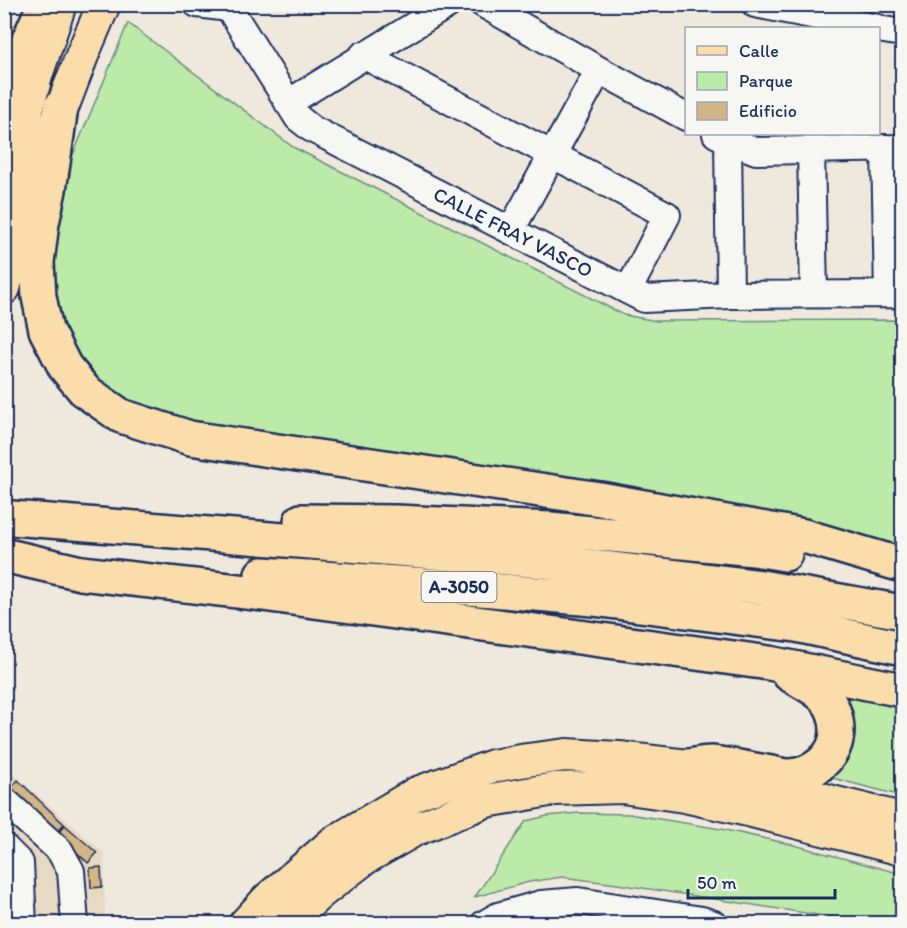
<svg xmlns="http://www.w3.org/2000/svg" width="907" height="928" viewBox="0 0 907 928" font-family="Itim,sans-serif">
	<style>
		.built { fill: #e7d9c3 }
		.green { fill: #bceaa8; stroke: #6c8c83; stroke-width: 1.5 }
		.building { fill: #d3b587; stroke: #1b2f5e; stroke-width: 1.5 }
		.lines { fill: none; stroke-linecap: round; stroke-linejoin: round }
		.minor-casing { stroke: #1b2f5e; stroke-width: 30 }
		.major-casing { stroke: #1b2f5e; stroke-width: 36 }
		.highway-casing { stroke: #1b2f5e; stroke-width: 38 }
		.minor { stroke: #f6f6f2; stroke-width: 26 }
		.major { stroke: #faddab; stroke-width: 32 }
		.highway { stroke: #faddab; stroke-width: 33 }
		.labels { text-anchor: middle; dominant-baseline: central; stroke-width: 5; stroke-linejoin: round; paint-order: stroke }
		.shield { fill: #f6f6f2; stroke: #5d6b8a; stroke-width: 1.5 }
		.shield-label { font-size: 18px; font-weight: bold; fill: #1b2f5e }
		.street-label { font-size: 20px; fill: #1b2f5e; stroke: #f6f6f2 }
	</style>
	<rect width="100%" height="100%" fill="#efe9dd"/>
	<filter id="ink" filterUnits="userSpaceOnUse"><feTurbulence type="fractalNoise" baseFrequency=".0167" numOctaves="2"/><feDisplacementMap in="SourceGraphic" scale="12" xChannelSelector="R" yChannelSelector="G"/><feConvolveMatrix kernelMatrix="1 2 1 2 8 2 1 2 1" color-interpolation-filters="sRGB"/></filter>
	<g filter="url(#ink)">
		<path class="built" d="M4,766L104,853L105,923H5Z"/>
		<path class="green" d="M128,23L293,147L624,315L657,321L902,320V548L204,426L135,404L99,379L79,355L60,319L53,285L51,251L63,179Z
			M856,693L902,704V796L832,778L842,763L849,708L847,696Z
			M579,813L629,814L721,829L790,844L902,874V923H870L617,884L562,877L529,882L475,897L526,821L547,816Z"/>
		<path class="building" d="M18,780L64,824L52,837L7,793Z
			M65,825L97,853L88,863L57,834Z
			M101,867L102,887L91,888L90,868Z
			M4,868L25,891L8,905L23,924H4Z"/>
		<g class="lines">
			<g class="minor-casing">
				<path id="minor" d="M197,4L229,8
					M483,4L599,70L686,117
					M755,4L878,28
					M229,8L298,118L312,129L644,299L730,295L888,294L902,295
					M878,29L902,33
					M363,55L667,215L628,291
					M288,103L449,4
					M716,134L728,140L756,151L902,148
					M728,140L730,295
					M885,148L888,294
					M811,150L814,294
					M511,230L599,70
					M4,800L60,851L71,871L75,924
					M4,847L20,863L23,924
					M484,924L498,916L541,904L578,901L702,920L714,924"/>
			</g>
			<g class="major-casing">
				<path id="major" d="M4,194L36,76L60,4
					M4,288L31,189L83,53L104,4
					M245,924L268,899L333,843L417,793L493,766L527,760L566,755L619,758L688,766L719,771L774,785L836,803L902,819
					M286,924L321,892L365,858L414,830L486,801L555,789L622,787L684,796L752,811L902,849"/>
			</g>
			<g class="highway-casing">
				<path id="highway" d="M4,104L30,37L45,4
					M61,107L49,190L42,223L37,262L39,297L46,330L65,367L85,391L121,416L190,438L600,499L804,536L902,565
					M12,518L544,561L761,587L902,612
					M301,521L396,522L550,529L754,549L785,554
					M12,557L81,573L264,594L769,663L902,690
					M262,574L457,587L593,599L796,625L902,648
					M688,766C696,765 704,763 711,763C730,765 748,769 766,772C773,773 782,776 789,776C814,775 837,756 837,730C836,696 814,689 789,674"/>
			</g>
			<use href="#minor" class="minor"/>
			<use href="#major" class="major"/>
			<use href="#highway" class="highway"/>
		</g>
	</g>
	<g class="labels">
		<rect class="shield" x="421.5" y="572" width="75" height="30" rx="4.5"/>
		<g class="shield-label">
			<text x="459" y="587">A-3050</text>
		</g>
		<g class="street-label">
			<text transform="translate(513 232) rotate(27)">CALLE FRAY VASCO</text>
		</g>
	</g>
	<rect width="907" height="928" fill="none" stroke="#f6f6f2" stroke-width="24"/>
	<rect x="12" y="12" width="883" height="904" fill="none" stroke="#1b2f5e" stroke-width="2" filter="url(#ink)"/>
	<rect x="685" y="27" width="195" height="108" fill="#f6f6f2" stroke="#9ea6b7" stroke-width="1.5"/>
	<rect x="697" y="46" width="30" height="9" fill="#faddab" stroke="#9ea6b7" stroke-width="1.5"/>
	<text x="739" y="57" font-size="18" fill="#1b2f5e">Calle</text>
	<rect x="697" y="72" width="30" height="18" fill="#bceaa8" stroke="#9ea6b7" stroke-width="1.5"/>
	<text x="739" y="87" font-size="18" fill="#1b2f5e">Parque</text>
	<rect x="697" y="102" width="30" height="18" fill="#d3b587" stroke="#9ea6b7" stroke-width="1.5"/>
	<text x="739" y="117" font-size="18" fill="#1b2f5e">Edificio</text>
	<path d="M688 889v9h147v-9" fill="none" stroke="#1b2f5e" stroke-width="3"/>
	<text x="697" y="889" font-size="18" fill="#1b2f5e" stroke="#f6f6f2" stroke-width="4.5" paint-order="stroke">50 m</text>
</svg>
